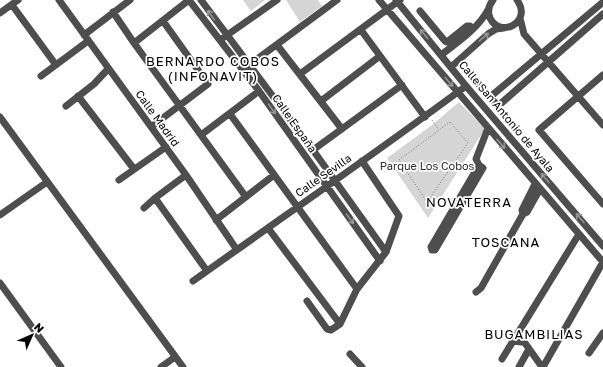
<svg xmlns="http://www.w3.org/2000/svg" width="603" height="367" viewBox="0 0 603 367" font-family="'Golos Text',sans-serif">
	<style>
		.green { fill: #d5d5d5 }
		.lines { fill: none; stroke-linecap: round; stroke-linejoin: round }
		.path { stroke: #707070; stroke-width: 1; stroke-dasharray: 1 2; stroke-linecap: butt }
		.minor { stroke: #4e4e4e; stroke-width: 7 }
		.oneway { stroke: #959595 }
		.labels { text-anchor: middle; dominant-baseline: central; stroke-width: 3.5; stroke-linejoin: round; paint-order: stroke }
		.street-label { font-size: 11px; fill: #000; stroke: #fff }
		.park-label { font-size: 11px; fill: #2c2c2c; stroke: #fff }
		.quarter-label { font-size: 13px; letter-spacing: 1px; fill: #000; stroke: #fff }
	</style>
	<rect width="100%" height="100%" fill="#fff"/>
	<path class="green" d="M243,0H265L251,11Z
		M286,0H318L322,6L300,22Z
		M459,102L485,129L428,218L387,158L432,125Z"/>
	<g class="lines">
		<path class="path" d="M432,120L439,130
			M450,122L468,143L427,202L399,160Z"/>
		<path class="minor" d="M59,0L186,175L237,250
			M189,0L259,91L380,261
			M201,0L313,150L386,252
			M379,0L603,262
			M396,0L466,86L603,246
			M493,0C489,5 487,11 490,18C500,39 533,22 517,0
			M12,5L56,65
			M420,11L445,41L447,42L467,26H470L473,29
			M113,12L134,43L246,197
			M0,13L18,0
			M520,18L524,34L603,125
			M361,30L425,117
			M84,35L130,0
			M223,38L277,0
			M134,43L189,0
			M277,45L342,129
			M441,55C458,42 479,28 489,8
			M451,67L488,34L496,29L504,28
			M245,68L337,0
			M300,74L400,0
			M603,75L539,130L603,204
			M41,76L88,41
			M475,80L498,106L603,14
			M78,96L134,169
			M490,97L602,3
			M321,101L380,56
			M66,106L94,84L108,69
			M230,114L357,289
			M0,117L183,367
			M151,127L208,84L163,21
			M201,135L259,91
			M313,150L402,85
			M119,180L166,147
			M155,198L207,271
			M144,208L155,198L186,175
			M523,214L522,210L535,184
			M0,215L47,182
			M216,220L274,175
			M268,228L340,324
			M432,250H435L483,168L479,165L476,159L488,128
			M432,250L431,247L479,165
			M193,281C284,216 376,153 466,86
			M0,283L61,367
			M476,292L481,288L523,214L527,212L540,189
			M307,301L327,329L331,330L340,324L357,289L386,252L399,216L362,161
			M513,341L522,342L525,343L542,367
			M589,353L603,333
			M350,354L362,367
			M502,359L579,234
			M161,367L175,357
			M519,367L529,349
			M543,367L603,262"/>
	</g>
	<defs><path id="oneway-shaft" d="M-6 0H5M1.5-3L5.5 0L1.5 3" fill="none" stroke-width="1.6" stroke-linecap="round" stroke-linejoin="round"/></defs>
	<g class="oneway">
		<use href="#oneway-shaft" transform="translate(211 15) rotate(-126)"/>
		<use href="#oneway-shaft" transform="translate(424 34) rotate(-129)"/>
		<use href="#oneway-shaft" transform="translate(484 37) rotate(-41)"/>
		<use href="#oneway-shaft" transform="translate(449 82) rotate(50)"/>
		<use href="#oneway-shaft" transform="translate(272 109) rotate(55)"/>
		<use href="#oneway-shaft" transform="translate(501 144) rotate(49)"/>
		<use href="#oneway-shaft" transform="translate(545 178) rotate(-130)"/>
		<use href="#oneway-shaft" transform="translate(580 218) rotate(-131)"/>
		<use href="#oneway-shaft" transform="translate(350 219) rotate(54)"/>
	</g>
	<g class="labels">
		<g class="street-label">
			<text transform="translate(507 116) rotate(50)">Calle San Antonio de Ayala</text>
			<text transform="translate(158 118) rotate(54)">Calle Madrid</text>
			<text transform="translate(295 123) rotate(55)">Calle España</text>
			<text transform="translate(323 175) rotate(-35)">Calle Sevilla</text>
		</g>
		<g class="park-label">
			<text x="427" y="165">Parque Los Cobos</text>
		</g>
		<g class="quarter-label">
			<text x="213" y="61">BERNARDO COBOS<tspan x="213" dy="15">(INFONAVIT)</tspan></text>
			<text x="469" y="202">NOVATERRA</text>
			<text x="506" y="242">TOSCANA</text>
			<text x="534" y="334">BUGAMBILIAS</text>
		</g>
	</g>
	<g transform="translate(32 335) rotate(45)" stroke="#ffffff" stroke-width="3" paint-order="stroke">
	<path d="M0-3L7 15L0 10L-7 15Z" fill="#000000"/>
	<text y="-6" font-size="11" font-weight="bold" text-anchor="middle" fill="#000000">N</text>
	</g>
</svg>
